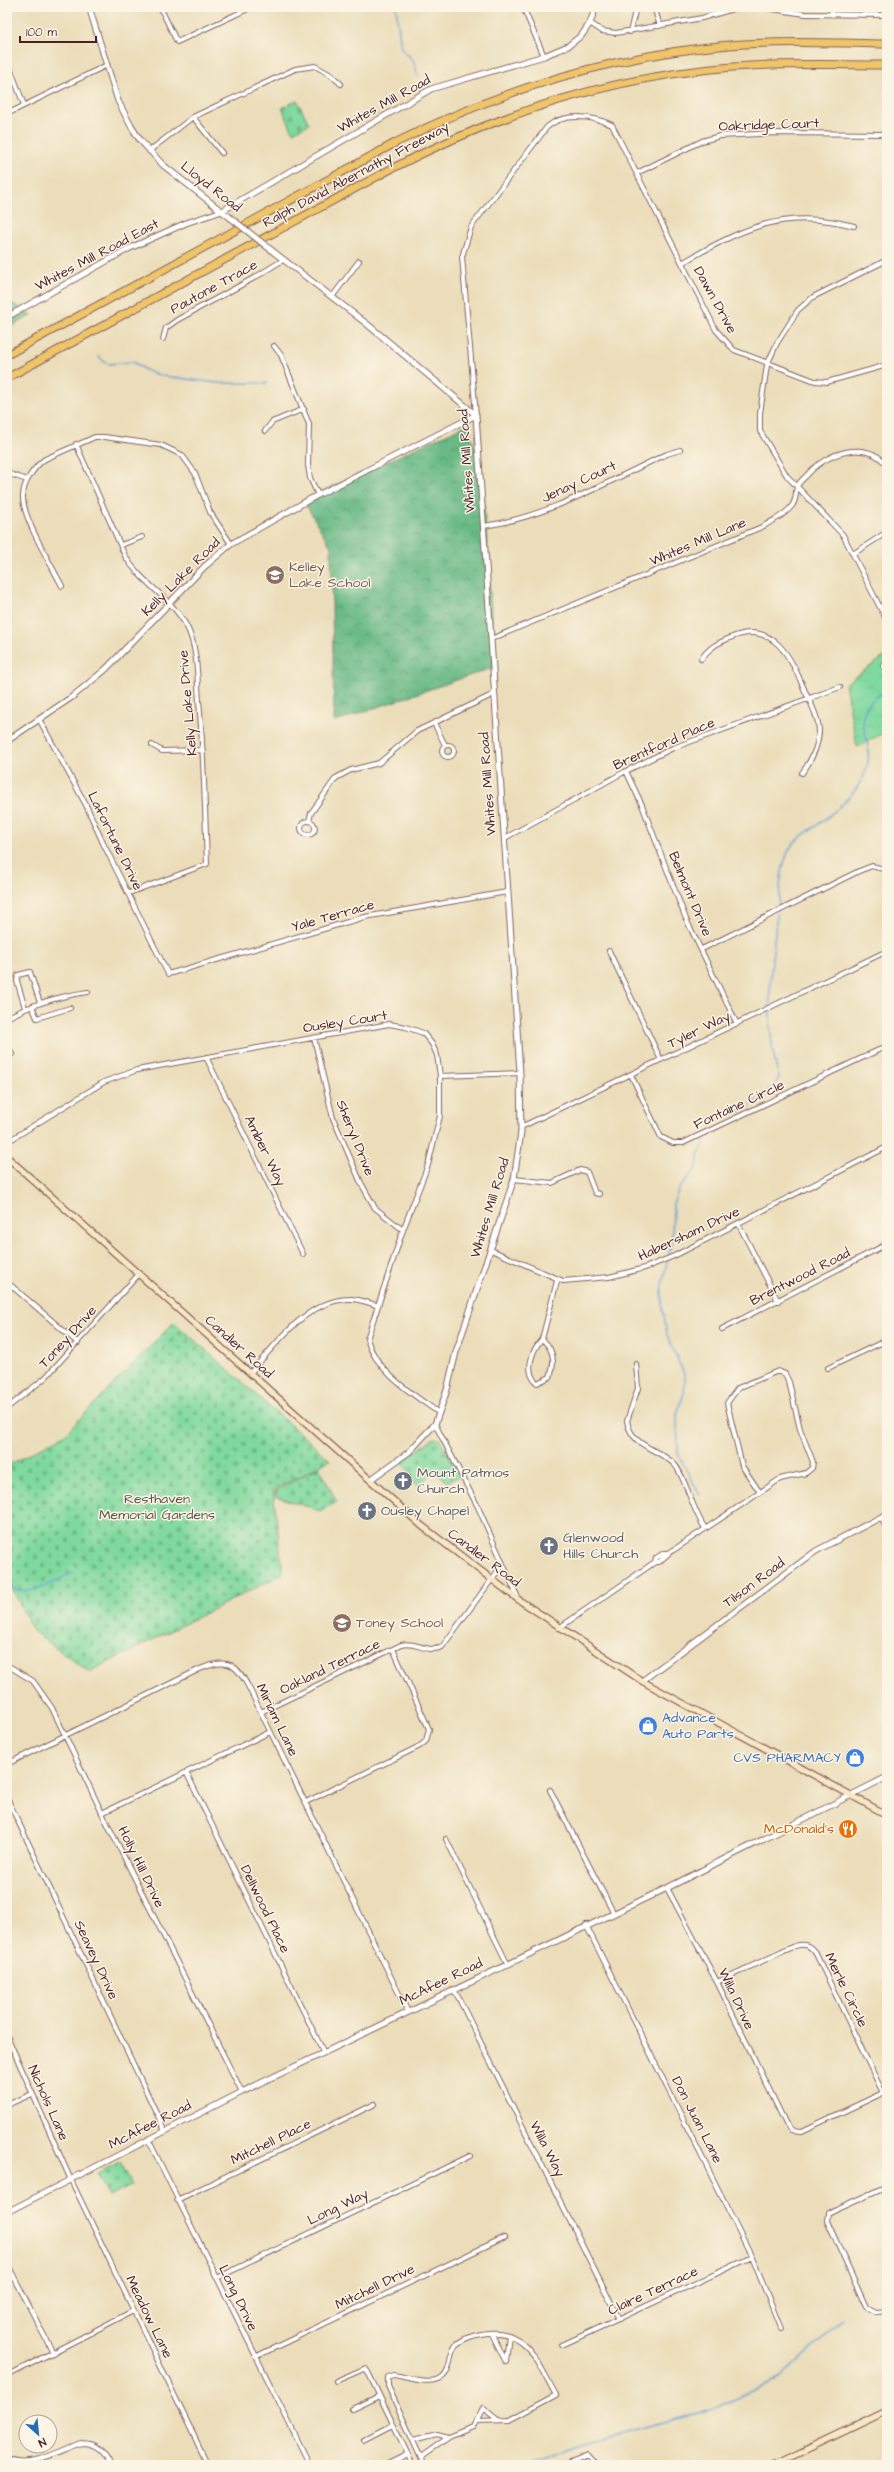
<svg xmlns="http://www.w3.org/2000/svg" width="894" height="2472" viewBox="0 0 894 2472" font-family="'Architects Daughter',sans-serif">
	<style>
		.grass { fill: url(#grass-tufts); stroke: #647c64 }
		.forest { fill: url(#forest-crowns); stroke: #586c58 }
		.cemetery { fill: url(#cemetery-stones); stroke: #647c64 }
		.lines { fill: none; stroke-linecap: round; stroke-linejoin: round }
		.stream { stroke: #619fd2; stroke-width: 1.5 }
		.minor-casing { stroke: #82625d; stroke-width: 6 }
		.tertiary-casing { stroke: #82625d; stroke-width: 7 }
		.secondary-casing { stroke: #82625d; stroke-width: 8 }
		.motorway-casing { stroke: #82625d; stroke-width: 9 }
		.minor { stroke: #fff; stroke-width: 4 }
		.tertiary { stroke: #fff; stroke-width: 5 }
		.secondary { stroke: #f9e7c3; stroke-width: 5.5 }
		.motorway { stroke: #f0c469; stroke-width: 7 }
		.tertiary-bridge-casing { stroke: #82625d; stroke-width: 7; stroke-linecap: butt }
		.tertiary-bridge { stroke: #fff; stroke-width: 5 }
		.labels { text-anchor: middle; dominant-baseline: central; stroke-width: 3; stroke-linejoin: round; paint-order: stroke }
		.street-label { font-size: 14px; fill: #4a1f2b; stroke: #fcf5e5 }
		.education-label { font-size: 14px; fill: #785e54; stroke: #fcf5e5; text-anchor: start }
		.worship-label { font-size: 14px; fill: #5b616d; stroke: #fcf5e5; text-anchor: start }
		.park-label { font-size: 14px; fill: #5a574e; stroke: #fcf5e5 }
		.shop-label { font-size: 14px; fill: #366cbe; stroke: #fcf5e5; text-anchor: start }
		.food-label { font-size: 14px; fill: #c56008; stroke: #fcf5e5; text-anchor: end }
	</style>
	<defs>
		<pattern id="grass-tufts" width="24" height="20" patternUnits="userSpaceOnUse"><rect width="24" height="20" fill="#7fd99e"/><path d="M3 7l-1-3M5 7V3M7 7l1-3M15 17l-1-3M17 17v-4M19 17l1-3" fill="none" stroke="#6fba88"/></pattern>
		<pattern id="forest-crowns" width="20" height="18" patternUnits="userSpaceOnUse"><rect width="20" height="18" fill="#67b985"/><path d="M2 6a3 3 0 1 1 6 0M12 15a3 3 0 1 1 6 0" fill="none" stroke="#57966d"/></pattern>
		<pattern id="cemetery-stones" width="16" height="16" patternUnits="userSpaceOnUse"><rect width="16" height="16" fill="#7fd99e"/><path d="M2 7V4a2 2 0 0 1 4 0v3zM10 15v-3a2 2 0 0 1 4 0v3z" fill="#6fba88"/></pattern>
	</defs>
	<rect width="100%" height="100%" fill="#fcf5e5"/>
	<filter id="ink" filterUnits="userSpaceOnUse"><feTurbulence type="fractalNoise" baseFrequency=".025" numOctaves="2"/><feDisplacementMap in="SourceGraphic" scale="8" xChannelSelector="R" yChannelSelector="G"/><feConvolveMatrix kernelMatrix="1 2 1 2 8 2 1 2 1" color-interpolation-filters="sRGB"/></filter>
	<filter id="wash" filterUnits="userSpaceOnUse"><feTurbulence type="fractalNoise" baseFrequency=".012" numOctaves="4" result="noise"/><feDisplacementMap in="SourceGraphic" scale="16" xChannelSelector="R" yChannelSelector="G"/><feGaussianBlur stdDeviation="0.9" result="paint"/><feColorMatrix in="noise" values="0 0 0 0 0 0 0 0 0 0 0 0 0 0 0 0 0 1.4 0 .05"/><feComposite in="paint" operator="in"/></filter>
	<g filter="url(#wash)">
		<rect width="100%" height="100%" fill="#ebddb9"/>
		<path class="grass" d="M887,655V731L857,747L845,684Z"/>
		<path class="forest" d="M7,300L32,315L7,329Z
			M468,424L482,474L495,667L334,722L331,547L303,500Z"/>
		<path class="cemetery" d="M297,100L309,124L293,132L282,108Z
			M174,1322L330,1460L273,1490L283,1574L89,1672L33,1631L7,1578V1466L64,1435Z
			M434,1438L440,1439L460,1476L447,1482L434,1471L418,1486L410,1477L413,1475L401,1462Z
			M319,1467L337,1502L320,1511L275,1496V1491Z
			M120,2162L131,2186L109,2197L97,2173Z"/>
		<g class="lines">
			<path class="stream" d="M396,7L401,48L413,60L418,76
				M98,356L107,364L133,362L147,371L163,376L217,383H267
				M778,910C780,890 780,868 789,850C797,836 812,830 824,820C838,809 857,792 864,775C882,736 838,717 887,690
				M713,1120C738,1115 765,1100 779,1078C763,1023 771,969 777,914
				M700,1495L678,1454L677,1414L684,1393L685,1376L667,1335L662,1303V1285L672,1240L673,1204L679,1189L697,1167L699,1153L705,1142
				M7,1587C32,1597 51,1584 73,1572
				M530,2465L582,2445L716,2408L780,2378L843,2319"/>
		</g>
	</g>
	<g filter="url(#ink)">
		<g class="lines">
			<g class="minor-casing">
				<path id="minor" d="M160,7L177,42L252,7
					M523,7L544,56
					M654,7L660,26
					M759,7L805,14L887,15
					M831,7L832,15
					M590,23L602,31L616,33L702,18L740,7
					M630,32L636,7
					M7,60L24,105
					M7,114L107,65
					M193,117L222,153
					M149,151L193,117L295,69L315,66L331,75L341,84
					M637,173L702,141L720,136L776,133L887,134
					M887,260L813,297L798,310L777,343L767,365L760,413V431L787,476L843,535L887,621
					M682,263C741,229 784,207 854,226
					M332,297L359,261
					M163,339L166,328L177,320L254,278L283,260
					M274,346L281,355L309,424L308,465L310,478L318,495
					M476,415L462,257L471,227L547,127C564,112 593,116 612,125L716,330L734,350L815,381L827,382L887,365
					M265,431L272,422L304,409
					M76,444L125,556C141,583 172,598 187,627C198,649 197,676 199,701C204,755 205,810 207,864L129,893
					M7,473L27,480
					M484,526C549,517 608,481 667,454L680,450
					M121,545L142,537
					M853,554L887,532
					M62,586C51,564 24,521 23,498C22,484 34,467 45,459L95,437H104L161,445L182,455L195,473L210,512L231,544
					M491,639L764,526C773,520 784,516 791,507C797,501 795,494 797,487C798,483 804,478 807,475C826,453 865,439 887,465
					M701,659C709,648 717,643 730,638C774,619 791,658 805,691C811,704 819,718 819,732C818,748 811,761 802,773
					M883,666L887,664
					M39,719L86,805L103,843L168,974L365,917L507,892
					M434,723L445,745
					M442 751a6 6 0 1 1 12 0a6 6 0 1 1-12 0Z
					M152,745L162,751L203,750
					M626,771L642,805L686,919L737,1024
					M309,821L311,813L336,778L351,770L379,763L417,731L494,694
					M301 828a7 7 0 1 1 14 0a7 7 0 1 1-14 0Z
					M505,838L626,771L673,748L840,687
					M702,949L859,871L872,866L887,870
					M609,951L661,1060
					M32,1006L37,1018L70,1008
					M25,1008L17,981L18,975L30,972L40,1003
					M7,1018C32,1004 60,996 88,992
					M314,1038L333,1118L361,1183L375,1208L403,1230
					M7,1045L12,1054
					M206,1057L303,1254
					M631,1075L661,1137L673,1143H683L887,1046
					M440,1076L520,1073
					M521,1127L887,951
					M7,1142L104,1082L137,1070L389,1024L406,1027L423,1033L432,1044L437,1055L440,1076V1116L428,1165L403,1230L367,1339C376,1372 413,1394 439,1413
					M514,1179L552,1183L580,1170L587,1172L595,1193L599,1194
					M738,1223L778,1301
					M491,1250L563,1281L609,1277L645,1268L674,1256L887,1147
					M7,1282L78,1343
					M722,1329L887,1244
					M542,1339C555,1350 555,1363 550,1377L537,1383C524,1372 532,1350 542,1339Z
					M542,1339L557,1281
					M636,1364L638,1388L627,1421C632,1448 658,1448 674,1464C684,1473 693,1512 705,1528
					M828,1368L887,1340
					M251,1372C277,1343 307,1300 349,1299C358,1298 368,1303 376,1305
					M7,1408L45,1378L139,1274
					M435,1424L478,1507L519,1600
					M881,1517L887,1530
					M669,1553L780,1479L806,1473L812,1468L813,1462L800,1429L789,1382L785,1374L778,1371L738,1388L727,1403L742,1466L759,1491
					M559,1628L655,1562H659L669,1553H664L656,1558L655,1562
					M7,1665L33,1681L52,1708L102,1813L242,2092
					M261,1712L401,1645C416,1641 428,1654 442,1647L503,1564
					M7,1764L200,1669C229,1657 237,1664 250,1690L408,2012
					M187,1774L324,2053
					M550,1790L613,1912
					M7,1798L165,2131
					M306,1802L420,1746L426,1741L429,1729L393,1649
					M102,1813L270,1732
					M446,1839L507,1963
					M667,1888L717,1982L786,2124L792,2130L802,2131L887,2091
					M586,1925L752,2257L781,2329
					M717,1982L795,1946C805,1943 810,1945 816,1954L883,2093
					M454,1989L619,2319
					M7,2036L70,2178L208,2465
					M7,2105L32,2094
					M148,2139L310,2465
					M887,2186L834,2210L828,2213L827,2221L866,2307L875,2312L887,2311
					M177,2200L375,2104
					M7,2263L53,2353
					M217,2278L470,2156
					M492,2334L506,2362
					M562,2345L752,2257
					M255,2357L505,2237
					M506,2362L509,2335
					M7,2376L133,2311
					M336,2381L366,2368L413,2465
					M352,2409L379,2396
					M364,2440L393,2425
					M413,2440L437,2434L449,2437
					M421,2457L449,2437L473,2427L483,2408L498,2420
					M7,2458C31,2469 58,2451 81,2443C96,2443 104,2451 111,2465
					M386,2465L408,2454
					M424,2465L388,2386V2377L394,2375C406,2377 427,2384 439,2379C452,2374 448,2354 456,2345C462,2339 474,2335 481,2334C527,2325 538,2364 556,2395L509,2420L476,2421
					M563,2465L588,2455L597,2465"/>
			</g>
			<g class="tertiary-casing">
				<path id="tertiary" d="M89,7L118,101L131,126L140,140L163,165L224,213
					M275,253L367,324L476,415
					M7,317L128,249L186,223L222,211L431,89L544,56L568,46L582,35L590,23L596,7
					M7,741L72,697L106,669L204,567L231,544L314,497L476,415
					M370,1480L409,1452L435,1424L447,1390L456,1352L514,1179L521,1132L520,1073L476,415
					M642,1681L816,1551L887,1514
					M7,2212L242,2092L667,1888L887,1777"/>
			</g>
			<g class="secondary-casing">
				<path id="secondary" d="M7,1157L422,1526L519,1600L642,1681L887,1815
					M774,2465L887,2411"/>
			</g>
			<g class="motorway-casing">
				<path id="motorway" d="M7,355L397,142C501,90 613,55 729,45C782,41 834,43 887,44
					M7,378L389,170C497,114 612,76 733,67C784,63 836,65 887,65"/>
			</g>
			<use href="#minor" class="minor"/>
			<use href="#tertiary" class="tertiary"/>
			<use href="#secondary" class="secondary"/>
			<use href="#motorway" class="motorway"/>
			<g class="tertiary-bridge-casing">
				<path id="tertiary-bridge" d="M227,215L275,253"/>
			</g>
			<use href="#tertiary-bridge" class="tertiary-bridge"/>
		</g>
	</g>
	<defs>
		<g id="school-disc" transform="scale(1)"><circle r="9.5" fill="#8d6e63" stroke="#fcf5e5"/><path d="M0-5L7-2L0 1L-7-2ZM-4 1L0 2.5L4 1V4Q0 6-4 4Z" fill="#fff"/></g>
		<g id="church-disc" transform="scale(1)"><circle r="9.5" fill="#6b7280" stroke="#fcf5e5"/><path d="M-1.2-6h2.4v3.5h3.3v2.4h-3.3V6h-2.4V-.1h-3.3v-2.4h3.3Z" fill="#fff"/></g>
		<g id="shop-disc" transform="scale(1)"><circle r="9.5" fill="#3f7fe0" stroke="#fcf5e5"/><path d="M-5-2.5h2.3a2.7 3.5 0 0 1 5.4 0H5L5.5 6h-11ZM-1.5-2.5h3a1.5 2.3 0 0 0-3 0Z" fill="#fff"/></g>
		<g id="restaurant-disc" transform="scale(1)"><circle r="9.5" fill="#e8710a" stroke="#fcf5e5"/><path d="M-5-6h1v4h1v-4h1v4h1v-4h1v5L-1.5 .5V6h-2V.5L-5-1ZM5-6V6H3V1.5H1.5Q1.5-4 5-6Z" fill="#fff"/></g>
	</defs>
	<g fill-rule="evenodd">
		<use href="#school-disc" x="275" y="575"/>
		<use href="#church-disc" x="403" y="1481"/>
		<use href="#church-disc" x="367" y="1511"/>
		<use href="#church-disc" x="549" y="1546"/>
		<use href="#school-disc" x="342" y="1623"/>
		<use href="#shop-disc" x="648" y="1726"/>
		<use href="#shop-disc" x="855" y="1758"/>
		<use href="#restaurant-disc" x="848" y="1829"/>
	</g>
	<g class="labels">
		<g class="street-label">
			<text transform="translate(384 104) rotate(-29)">Whites Mill Road</text>
			<text transform="translate(769 125) rotate(-2)">Oakridge Court</text>
			<text transform="translate(356 175) rotate(-28)">Ralph David Abernathy Freeway</text>
			<text transform="translate(211 187) rotate(38)">Lloyd Road</text>
			<text transform="translate(97 255) rotate(-28)">Whites Mill Road East</text>
			<text transform="translate(214 287) rotate(-29)">Pautone Trace</text>
			<text transform="translate(715 300) rotate(61)">Dawn Drive</text>
			<text transform="translate(467 461) rotate(-94)">Whites Mill Road</text>
			<text transform="translate(579 482) rotate(-25)">Jenay Court</text>
			<text transform="translate(698 542) rotate(-23)">Whites Mill Lane</text>
			<text transform="translate(181 577) rotate(-45)">Kelly Lake Road</text>
			<text transform="translate(188 703) rotate(-95)">Kelly Lake Drive</text>
			<text transform="translate(664 744) rotate(-24)">Brentford Place</text>
			<text transform="translate(488 784) rotate(-94)">Whites Mill Road</text>
			<text transform="translate(115 841) rotate(64)">Lafortune Drive</text>
			<text transform="translate(690 894) rotate(67)">Belmont Drive</text>
			<text transform="translate(333 916) rotate(-16)">Yale Terrace</text>
			<text transform="translate(345 1022) rotate(-9)">Ousley Court</text>
			<text transform="translate(699 1030) rotate(-26)">Tyler Way</text>
			<text transform="translate(739 1105) rotate(-25)">Fontaine Circle</text>
			<text transform="translate(355 1138) rotate(68)">Sheryl Drive</text>
			<text transform="translate(265 1151) rotate(64)">Amber Way</text>
			<text transform="translate(490 1208) rotate(-73)">Whites Mill Road</text>
			<text transform="translate(689 1234) rotate(-25)">Habersham Drive</text>
			<text transform="translate(800 1277) rotate(-27)">Brentwood Road</text>
			<text transform="translate(68 1337) rotate(-48)">Toney Drive</text>
			<text transform="translate(239 1347) rotate(42)">Candler Road</text>
			<text transform="translate(484 1558) rotate(37)">Candler Road</text>
			<text transform="translate(754 1583) rotate(-37)">Tilson Road</text>
			<text transform="translate(330 1667) rotate(-26)">Oakland Terrace</text>
			<text transform="translate(277 1720) rotate(64)">Miriam Lane</text>
			<text transform="translate(141 1867) rotate(64)">Holly Hill Drive</text>
			<text transform="translate(265 1909) rotate(64)">Dellwood Place</text>
			<text transform="translate(96 1960) rotate(65)">Seavey Drive</text>
			<text transform="translate(441 1982) rotate(-26)">McAfee Road</text>
			<text transform="translate(846 1990) rotate(64)">Merle Circle</text>
			<text transform="translate(736 1999) rotate(65)">Willa Drive</text>
			<text transform="translate(48 2103) rotate(66)">Nichols Lane</text>
			<text transform="translate(697 2120) rotate(63)">Don Juan Lane</text>
			<text transform="translate(150 2125) rotate(-27)">McAfee Road</text>
			<text transform="translate(271 2142) rotate(-26)">Mitchell Place</text>
			<text transform="translate(547 2149) rotate(63)">Willa Way</text>
			<text transform="translate(338 2207) rotate(-26)">Long Way</text>
			<text transform="translate(375 2287) rotate(-26)">Mitchell Drive</text>
			<text transform="translate(653 2291) rotate(-25)">Claire Terrace</text>
			<text transform="translate(238 2298) rotate(64)">Long Drive</text>
			<text transform="translate(149 2317) rotate(64)">Meadow Lane</text>
		</g>
		<g class="education-label">
			<text x="289" y="567">Kelley<tspan x="289" dy="16">Lake School</tspan></text>
			<text x="356" y="1623">Toney School</text>
		</g>
		<g class="worship-label">
			<text x="417" y="1473">Mount Patmos<tspan x="417" dy="16">Church</tspan></text>
			<text x="381" y="1511">Ousley Chapel</text>
			<text x="563" y="1538">Glenwood<tspan x="563" dy="16">Hills Church</tspan></text>
		</g>
		<g class="park-label">
			<text x="157" y="1499">Resthaven<tspan x="157" dy="16">Memorial Gardens</tspan></text>
		</g>
		<g class="shop-label">
			<text x="662" y="1718">Advance<tspan x="662" dy="16">Auto Parts</tspan></text>
			<text x="841" y="1758" text-anchor="end">CVS PHARMACY</text>
		</g>
		<g class="food-label">
			<text x="834" y="1829">McDonald's</text>
		</g>
	</g>
	<rect width="894" height="2472" fill="none" stroke="#fcf5e5" stroke-width="24"/>
	<g transform="translate(38 2434) rotate(153)"><circle r="19" fill="#fcf5e5" stroke="#b59f9b"/>
	<path d="M0-3L7 15L0 10L-7 15Z" fill="#1f6fb2"/>
	<text y="-6" font-size="11" font-weight="bold" text-anchor="middle" fill="#4a1f2b">N</text>
	</g>
	<path d="M20 36v6h76v-6" fill="none" stroke="#4a1f2b" stroke-width="2"/>
	<text x="26" y="36" font-size="12" fill="#4a1f2b" stroke="#fcf5e5" stroke-width="3" paint-order="stroke">100 m</text>
</svg>
